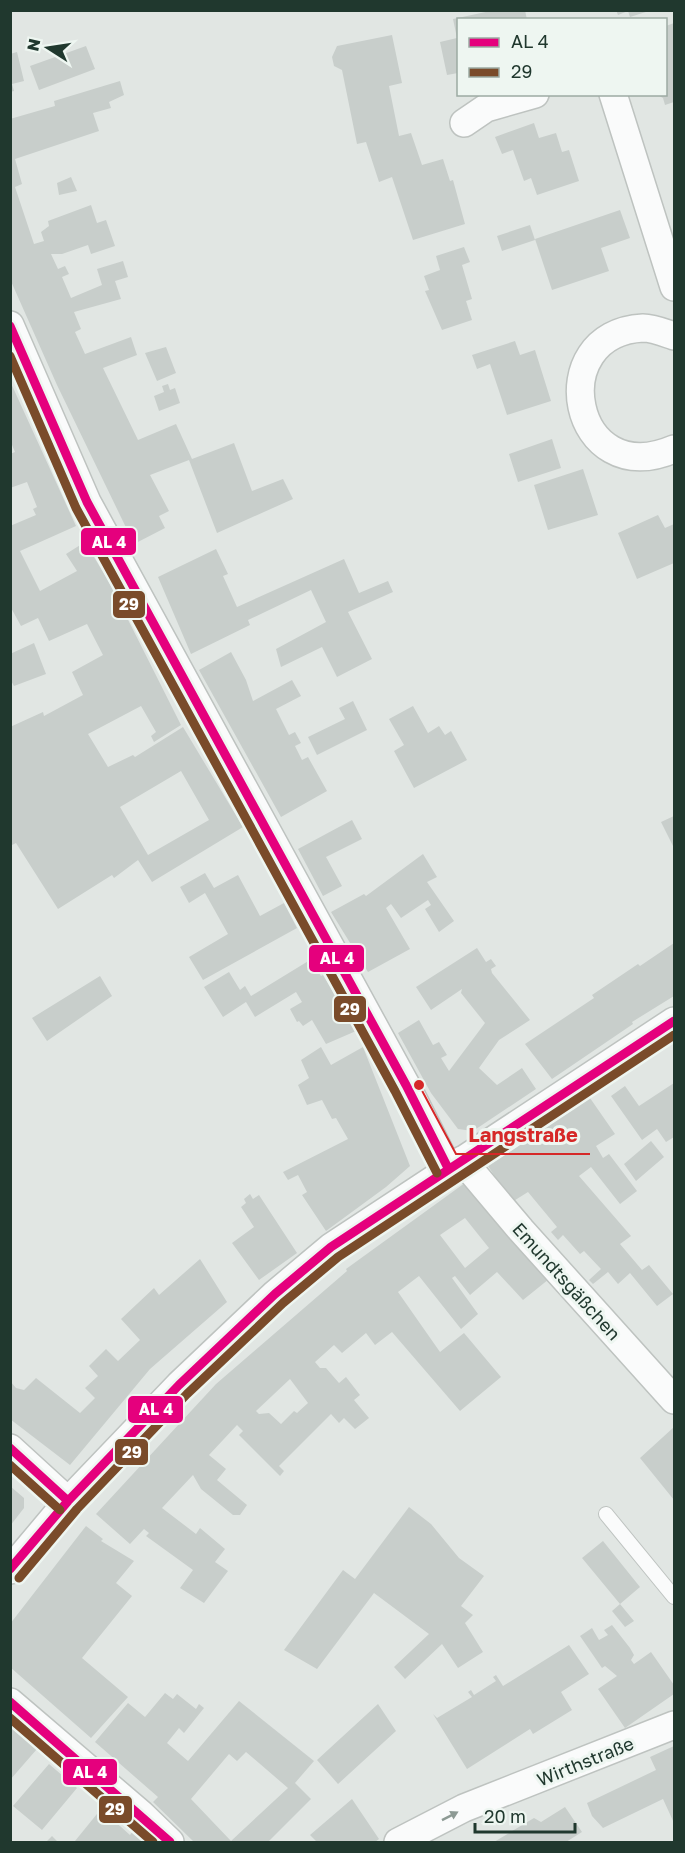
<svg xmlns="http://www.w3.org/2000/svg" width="685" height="1853" viewBox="0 0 685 1853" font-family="'Golos Text',sans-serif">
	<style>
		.building { fill: #c8cecb; fill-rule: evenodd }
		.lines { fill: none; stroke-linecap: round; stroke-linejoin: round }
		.lane-casing { stroke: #bec3c0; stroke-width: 16 }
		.street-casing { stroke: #bec3c0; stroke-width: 30 }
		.lane { stroke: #fafbfb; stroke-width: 14 }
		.street { stroke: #fafbfb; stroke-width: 27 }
		.bus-1-casing { stroke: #eef6f1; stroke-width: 14 }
		.bus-2-casing { stroke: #eef6f1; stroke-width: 14 }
		.bus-1 { stroke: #e5007d; stroke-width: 9 }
		.bus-2 { stroke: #7a4b2a; stroke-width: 9 }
		.oneway { fill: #8d9a94 }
		.labels { text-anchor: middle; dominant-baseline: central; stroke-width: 6; stroke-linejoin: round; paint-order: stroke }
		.street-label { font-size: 18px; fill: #20382e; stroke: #eef6f1 }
		.leader { fill: none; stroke: #d62828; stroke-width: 2 }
		.callout-dot { fill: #d62828; stroke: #eef6f1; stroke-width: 2 }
		.callout-label { font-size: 20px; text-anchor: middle; font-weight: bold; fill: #d62828; stroke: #eef6f1; stroke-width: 6; stroke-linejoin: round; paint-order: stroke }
		.line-badge { stroke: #eef6f1; stroke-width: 2 }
		.badge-label { font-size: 16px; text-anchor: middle; font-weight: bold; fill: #fff }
	</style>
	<rect width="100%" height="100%" fill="#e1e6e3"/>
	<path class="building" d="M495,10H525L527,20H458V73L447,75L440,42L457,38L453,19Z
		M616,10H649V11L630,17L628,11L618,15Z
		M674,23V102L665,105L663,98L656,94H666V26Z
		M392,35L402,83L389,86L399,136L411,133L422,165L443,159L450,181L453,180L465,224L413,240L392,177L379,182L366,142L357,144L342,70L334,66L332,57L337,46Z
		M86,46L95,69L39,90L30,66Z
		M17,52L24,81L12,84L14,91L10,92V54Z
		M120,81L124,95L109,102L111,108L93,113L99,131L15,159L22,184L15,187L34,244L44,241L41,232L49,226L48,221L91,205L97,223L106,220L115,246L91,254L88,245L62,254H51L58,269L65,266L69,274L62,277L71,298L102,285L97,269L123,261L128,277L115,281L121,299L74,312L81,329L75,332L85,354L131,337L137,355L103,368L138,440L176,424L192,459L234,443L252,491L283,479L293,499L217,533L189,460L150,475L169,511L159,516L165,528L134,544L57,385L10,279V119L55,106L54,101Z
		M534,123L539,138L556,133L562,152L569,150L579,181L537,195L531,178L524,181L513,150L502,154L495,137Z
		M71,177L77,191L59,195L57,183Z
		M620,210L630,238L601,248L609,271L552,290L535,239Z
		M530,225L535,240L502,251L497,236Z
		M464,247L470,262L462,265L472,299L466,301L472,320L442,330L425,291L429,290L424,276L440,270L436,256Z
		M515,341L520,355L535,350L551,401L507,415L490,364L477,369L472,355Z
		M166,347L176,373L157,381L145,353Z
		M10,381L76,526L20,551L40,591L77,571L66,554L85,542L109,582L181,725L154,742L151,736L156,732L141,706L88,734L108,767L133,755L135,757L183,727L243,827L152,882L138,860L114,878L112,875L58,909L16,843L10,846V727L43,712L44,716L83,695L72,672L103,655L87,624L49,641L38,618L21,626L10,606V526L36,515L33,509L37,507L27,482L10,488V454L15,452L10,440ZM181,771L209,820L148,855L120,807Z
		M168,384L170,390L175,388L180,403L159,411L154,396L164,392L162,386Z
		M552,439L561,468L518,482L509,454Z
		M583,469L598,515L548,530L534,485Z
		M658,515L665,528L674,524V563L637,579L618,533Z
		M216,549L228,574L223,576L237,607L344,559L359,593L388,581L393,592L348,612L372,659L337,677L322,647L281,667L276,649L326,622L311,590L248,620L250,625L191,654L158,577Z
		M34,643L46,674L14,686L10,679V654Z
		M231,652L246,680L253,701L292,680L301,696L276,709L289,735L295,732L301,743L295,746L302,760L308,757L327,791L281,817L199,670Z
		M353,701L367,730L317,755L308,737L345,719L339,708Z
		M413,706L428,733L439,726L445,735L451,731L467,760L414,788L394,751L404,745L389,719Z
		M674,816V848L661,822Z
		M352,820L362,839L326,857L342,886L323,896L298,849Z
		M423,854L437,877L427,882L454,921L439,932L425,909L431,905L428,900L401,918L391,904L386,908L410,949L368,972L331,912L364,894L366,896Z
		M205,873L214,888L238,875L260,916L284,903L297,928L203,980L189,957L228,934L205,893L189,903L180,887Z
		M674,943V996L632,1022L633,1024L552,1079L525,1044L594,998L592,995L638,964L640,966Z
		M477,948L486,962L491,959L496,966L491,969L492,973L530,1020L499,1040L479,1068L497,1085L522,1068L536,1089L473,1131L458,1129L431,1093L398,1033L419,1020L433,1045L439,1042L447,1055L441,1058L449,1071L485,1023L461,993L462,989L431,1010L416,987Z
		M310,960L321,976L323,975L356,1031L326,1044L312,1020L303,1026L299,1021L297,1022L290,1009L302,1002L296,992L255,1017L246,1002L223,1017L204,987L229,972L240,990L245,986L251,996Z
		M100,976L112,996L47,1041L32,1018Z
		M321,1047L331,1065L363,1047L410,1166L386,1187L326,1231L302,1195L307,1192L298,1175L288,1180L283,1172L348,1139L336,1118L332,1119L322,1100L307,1105L298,1085L309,1078L301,1060Z
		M674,1083V1137L666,1142L657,1129L642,1140L611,1096L625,1086L639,1106Z
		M590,1098L615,1134L596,1146L603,1158L609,1154L637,1191L620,1204L591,1167L579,1176L631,1236L620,1244L642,1270L649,1265L673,1294L657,1306L630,1273L618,1284L608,1272L593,1284L589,1280L601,1269L584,1251L580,1254L563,1235L558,1240L551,1232L557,1227L528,1192L512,1202L488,1166Z
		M651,1141L664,1157L636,1181L624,1164Z
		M469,1180L554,1275L523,1300L497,1272L470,1295L455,1276L452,1278L478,1314L461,1329L419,1276L398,1292L440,1352L464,1333L501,1377L460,1411L392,1332L375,1345L366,1333L342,1353L334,1345L315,1362L320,1368H326L339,1383L346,1377L360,1395L354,1400L369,1418L355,1429L344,1418L339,1423L331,1414L279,1466L284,1471L280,1476L239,1435L243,1431L237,1425L209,1455L226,1469L217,1480L247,1505L240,1515H233L201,1489L193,1475L162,1508L196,1534L200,1528L225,1549L215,1562L228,1571L204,1603L180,1588L193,1570L146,1536L149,1533L144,1529L130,1544L96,1514L216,1384L347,1271L346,1269ZM465,1218L489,1248L465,1268L440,1235ZM290,1379L308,1403L297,1413L294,1411L281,1424L269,1413L259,1414L256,1411Z
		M250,1194L253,1199L259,1195L297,1253L259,1280L232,1243L254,1227L241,1207L246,1203L244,1199Z
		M200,1259L227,1302L150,1369L70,1465L10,1419V1381L16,1388L24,1390L36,1378L80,1413L95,1398L85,1388L98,1376L89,1366L106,1349L118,1361L140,1340L121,1319L154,1288L159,1295Z
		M674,1427V1500L640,1458Z
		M10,1486L24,1498V1508L10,1526Z
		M409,1507L431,1524L459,1558L484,1576L461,1606L473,1615L465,1623L483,1652L458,1668L442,1644L405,1679L394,1667L429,1634L374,1593L317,1669L284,1650L343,1570L355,1579Z
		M86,1526L103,1539L101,1541L134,1561L116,1583L132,1596L82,1658L128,1697L91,1738L10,1667V1624Z
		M603,1541L640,1587L620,1604L582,1558Z
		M620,1604L634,1621L625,1627L612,1611Z
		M612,1625L630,1648L634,1655L631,1660L634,1664L651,1652L674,1685V1694L625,1728L598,1689L617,1676L605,1666L602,1668L580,1636L592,1628L599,1640L608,1635L604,1630Z
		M569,1645L589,1674L561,1692L572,1710L533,1734L530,1729L467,1769L433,1714L437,1718L472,1697L468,1692L471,1690L474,1695L496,1681L493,1677L496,1675L503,1686Z
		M165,1693L173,1699L177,1694L196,1709L199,1704L204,1708L184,1733L179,1728L167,1743L188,1761L239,1701L314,1761L295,1783L311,1799L268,1842H194L153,1802L158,1797L95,1742L128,1703L145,1717ZM246,1752L288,1788L231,1841L191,1799L229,1754L237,1761Z
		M378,1704L396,1731L338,1784L317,1760Z
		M10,1727L37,1749L10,1780Z
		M674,1746V1823L663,1799L603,1828L592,1816L587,1803L656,1770L650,1757Z
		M49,1764L77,1788L42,1830L13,1806Z
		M352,1799L379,1839L375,1842H317L310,1835Z
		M565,1807L582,1832L566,1842H494L534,1818L541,1822Z
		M101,1809L130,1835L133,1831L145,1842H77L75,1841Z
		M52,1836L58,1842H46Z"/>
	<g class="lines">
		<g class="lane-casing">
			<path id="lane" d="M606,1514L674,1597"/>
		</g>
		<g class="street-casing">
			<path id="street" d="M613,94L674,287
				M464,123L486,108L535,94
				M10,325L87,502L406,1085L448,1168
				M674,336C665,333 653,328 643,328C542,333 571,493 674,449
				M462,1160L521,1230L674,1400
				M10,1448L68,1501
				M10,1570L68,1501L179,1385L275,1294L331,1247L674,1021
				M10,1702L141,1814L170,1842
				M398,1842L464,1808L674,1725"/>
		</g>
		<use href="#lane" class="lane"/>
		<use href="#street" class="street"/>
		<g class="bus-1-casing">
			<path id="bus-1" d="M10,326L87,502L406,1085L448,1168
				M10,1448L68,1501
				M10,1569L68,1501L179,1385L275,1294L331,1247L674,1021
				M10,1702L170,1842"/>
		</g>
		<g class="bus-2-casing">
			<path id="bus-2" d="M10,356L76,508L395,1091L437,1173
				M10,1465L60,1510
				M19,1578L77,1509L187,1394L283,1303L338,1257L674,1035
				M10,1718L153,1842"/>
		</g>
		<use href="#bus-1" class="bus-1"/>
		<use href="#bus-2" class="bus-2"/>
	</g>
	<defs><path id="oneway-solid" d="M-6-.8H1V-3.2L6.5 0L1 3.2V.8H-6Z" transform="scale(1.5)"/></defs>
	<use class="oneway" href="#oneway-solid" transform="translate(450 1816) rotate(-27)"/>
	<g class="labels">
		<g class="street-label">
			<text transform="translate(567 1281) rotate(48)">Emundtsgäßchen</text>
			<text transform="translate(585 1761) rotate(-22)">Wirthstraße</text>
		</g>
	</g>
	<path class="leader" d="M419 1085L456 1154H590"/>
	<circle class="callout-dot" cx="419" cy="1085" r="6"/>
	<g class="callout-label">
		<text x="523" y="1142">Langstraße</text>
	</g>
	<g class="line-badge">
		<rect x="80" y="527" width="57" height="29" rx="6" fill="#e5007d"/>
		<rect x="112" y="590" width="34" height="29" rx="6" fill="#7a4b2a"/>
		<rect x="308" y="944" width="57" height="29" rx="6" fill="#e5007d"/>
		<rect x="333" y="995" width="34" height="28" rx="6" fill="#7a4b2a"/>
		<rect x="127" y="1395" width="57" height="29" rx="6" fill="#e5007d"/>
		<rect x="114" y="1438" width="35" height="28" rx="6" fill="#7a4b2a"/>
		<rect x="62" y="1758" width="56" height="28" rx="6" fill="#e5007d"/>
		<rect x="98" y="1795" width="35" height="29" rx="6" fill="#7a4b2a"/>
	</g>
	<g class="badge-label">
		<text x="109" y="548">AL 4</text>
		<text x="129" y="610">29</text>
		<text x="337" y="964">AL 4</text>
		<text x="350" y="1015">29</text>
		<text x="156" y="1415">AL 4</text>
		<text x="132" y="1458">29</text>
		<text x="90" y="1778">AL 4</text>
		<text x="115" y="1815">29</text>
	</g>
	<rect width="685" height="1853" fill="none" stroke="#20382e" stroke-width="24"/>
	<rect x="457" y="18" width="210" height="78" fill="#eef6f1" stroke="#9caaa3" stroke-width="1.5"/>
	<rect x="469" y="38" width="30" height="9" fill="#e5007d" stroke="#9caaa3" stroke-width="1.5"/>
	<text x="511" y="48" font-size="18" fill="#20382e">AL 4</text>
	<rect x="469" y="68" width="30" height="9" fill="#7a4b2a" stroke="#9caaa3" stroke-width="1.5"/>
	<text x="511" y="78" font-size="18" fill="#20382e">29</text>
	<g transform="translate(48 48) rotate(282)" stroke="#eef6f1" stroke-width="4.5" paint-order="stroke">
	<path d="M0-4.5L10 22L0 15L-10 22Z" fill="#20382e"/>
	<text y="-9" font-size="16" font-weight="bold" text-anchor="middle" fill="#20382e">N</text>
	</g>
	<path d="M475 1823v9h100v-9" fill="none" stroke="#20382e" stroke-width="3"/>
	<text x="484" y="1823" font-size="18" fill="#20382e" stroke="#eef6f1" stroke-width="4.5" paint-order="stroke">20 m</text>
</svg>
